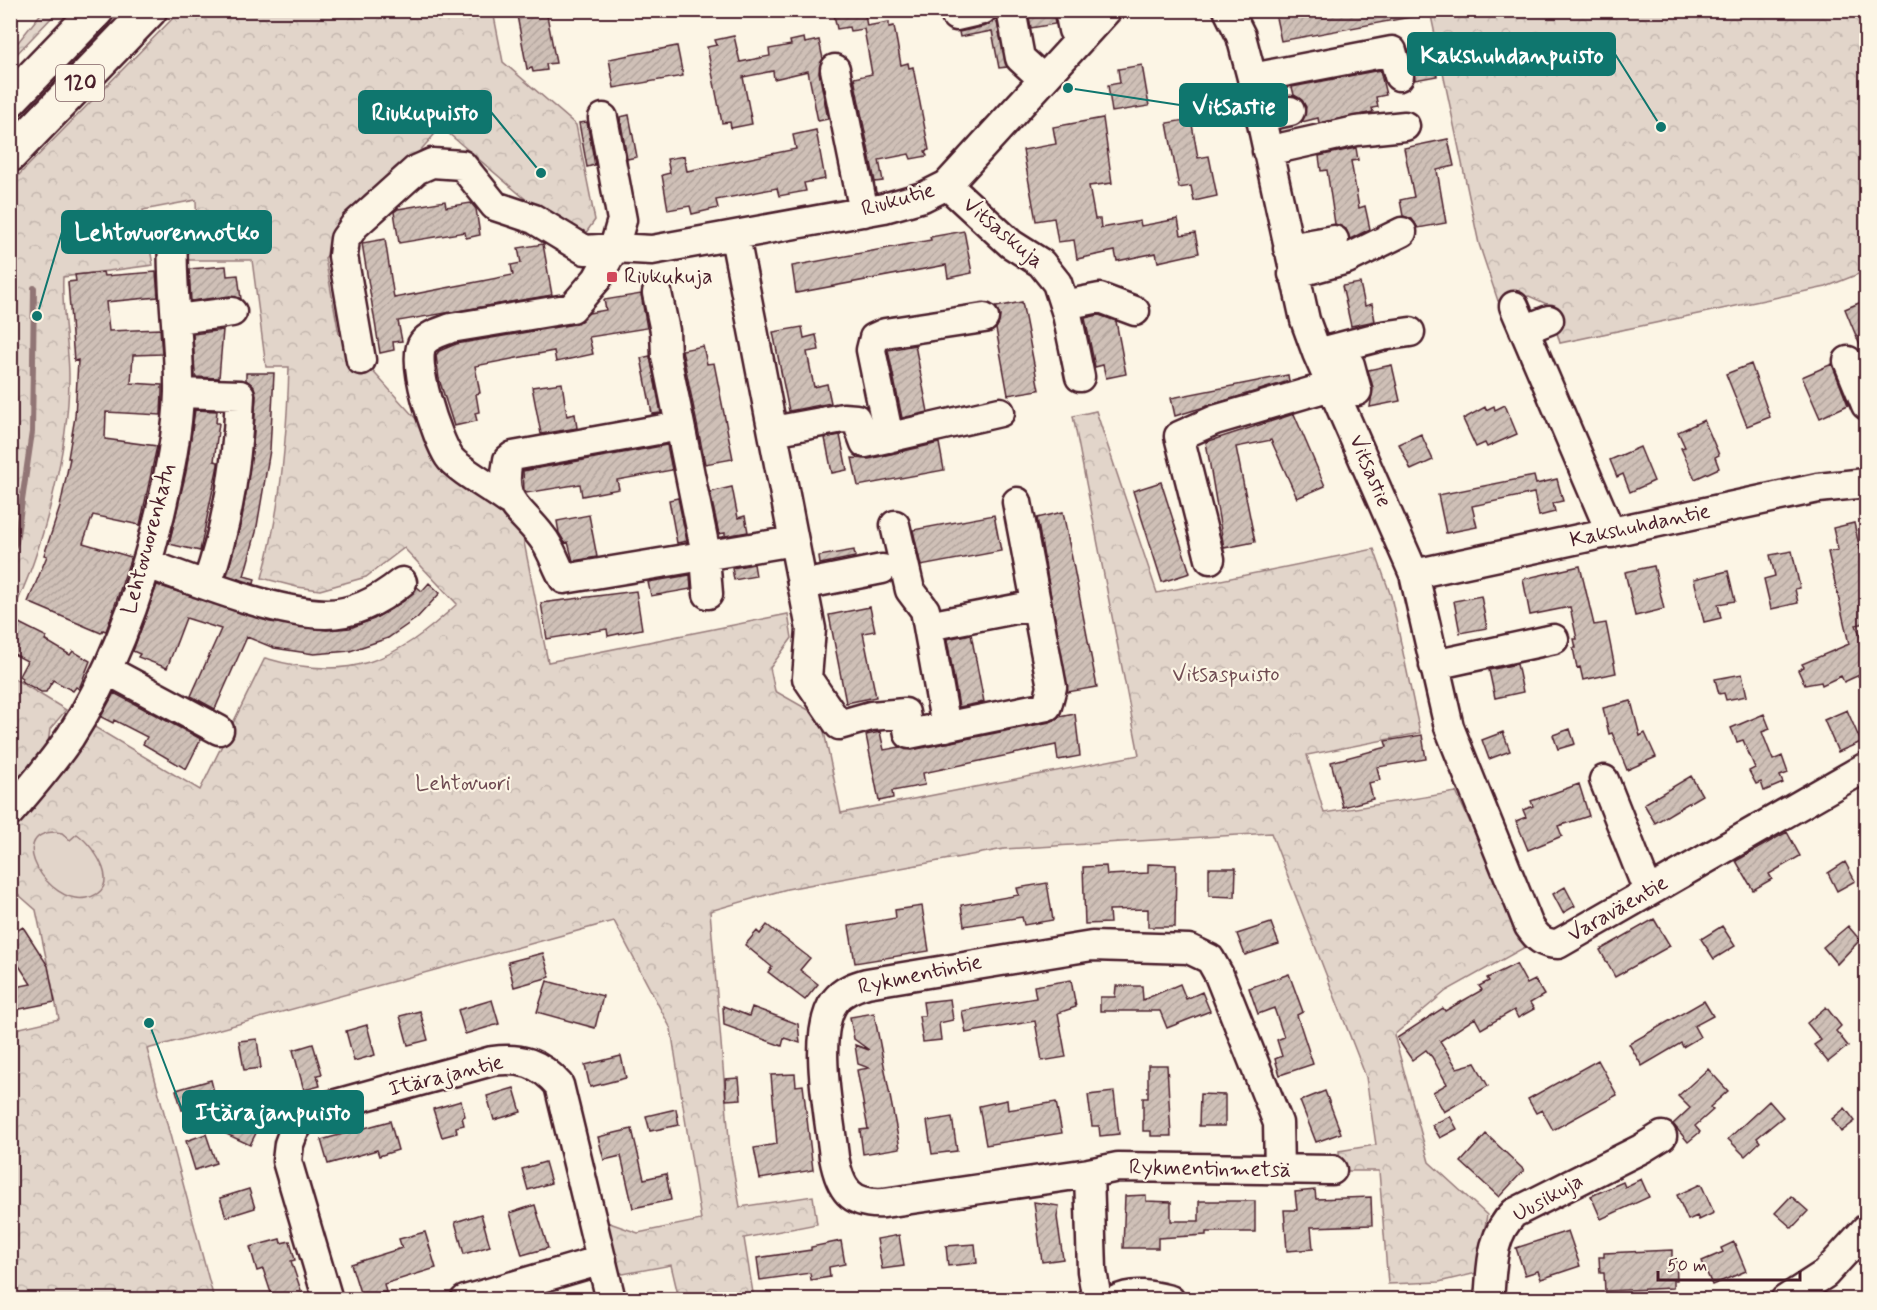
<svg xmlns="http://www.w3.org/2000/svg" width="1877" height="1310" viewBox="0 0 1877 1310" font-family="Mynerve,sans-serif">
	<style>
		.forest { fill: url(#forest-crowns); stroke: #967a7a; stroke-width: 1.5 }
		.pitch { fill: #e2d5ca; stroke: #967a7a; stroke-width: 1.5 }
		.lines { fill: none; stroke-linecap: round; stroke-linejoin: round }
		.stream { stroke: #917474; stroke-width: 6 }
		.building { fill: url(#building-hatch); stroke: #4a1f2b; stroke-width: 1.5 }
		.minor-casing { stroke: #4a1f2b; stroke-width: 33 }
		.major-casing { stroke: #4a1f2b; stroke-width: 38 }
		.minor { stroke: #fcf5e5; stroke-width: 28 }
		.major { stroke: #fcf5e5; stroke-width: 33 }
		.poi-dot { fill: #d1495b; stroke: #fcf5e5; stroke-width: 2 }
		.labels { text-anchor: middle; dominant-baseline: central; stroke-width: 4.5; stroke-linejoin: round; paint-order: stroke }
		.shield { fill: #fcf5e5; stroke: #7f5f63; stroke-width: 1.5 }
		.shield-label { font-size: 21px; font-weight: bold; fill: #4a1f2b }
		.street-label { font-size: 22px; fill: #4a1f2b; stroke: #fcf5e5 }
		.poi-label { font-size: 22px; fill: #4a1f2b; stroke: #fcf5e5; text-anchor: start }
		.park-label { font-size: 22px; fill: #704c53; stroke: #fcf5e5 }
		.leader { fill: none; stroke: #0f766e; stroke-width: 2 }
		.callout-dot { fill: #0f766e; stroke: #fcf5e5; stroke-width: 2 }
		.callout { fill: #0f766e; stroke: #0f766e; stroke-width: 2 }
		.callout-label { font-size: 24px; text-anchor: middle; font-weight: bold; fill: #fff }
	</style>
	<defs>
		<pattern id="forest-crowns" width="20" height="18" patternUnits="userSpaceOnUse" patternTransform="scale(1.5)"><rect width="20" height="18" fill="#e2d5ca"/><path d="M2 6a3 3 0 1 1 6 0M12 15a3 3 0 1 1 6 0" fill="none" stroke="#c3b6ae"/></pattern>
		<pattern id="building-hatch" width="6" height="6" patternUnits="userSpaceOnUse" patternTransform="scale(1.5)"><rect width="6" height="6" fill="#cfc0b7"/><path d="M-1 1l2-2M0 6l6-6M5 7l2-2" fill="none" stroke="#b3a59e"/></pattern>
	</defs>
	<rect width="100%" height="100%" fill="#fcf5e5"/>
	<filter id="ink" filterUnits="userSpaceOnUse"><feTurbulence type="fractalNoise" baseFrequency=".0167" numOctaves="2"/><feDisplacementMap in="SourceGraphic" scale="12" xChannelSelector="R" yChannelSelector="G"/><feConvolveMatrix kernelMatrix="1 2 1 2 8 2 1 2 1" color-interpolation-filters="sRGB"/></filter>
	<g filter="url(#ink)">
		<path class="forest" d="M43,11H58L11,60V51Z
			M180,11H493L503,62L576,125L595,220L578,244L441,127L325,258L339,334L523,537L548,662L788,614L792,638L770,668L775,691L821,717L841,813L1139,755L1073,416L1096,411L1157,593L1374,549L1391,596L1420,733L1307,755L1324,813L1456,792L1527,946L1446,991L1394,1035L1429,1162L1487,1215L1477,1273L1439,1282L1388,1284L1379,1171H1340L1339,1151L1376,1145L1366,1077L1271,833L1004,849L787,889L710,911L730,1151L740,1207L813,1196L817,1224L744,1238L754,1299H679L671,1265L623,1274L612,1267L601,1220L638,1233L701,1220L671,1029L614,921L147,1049L214,1299H11V1030L59,1019L36,910L11,888V824L88,723L200,790L265,658C349,683 396,661 457,604L404,548L366,577L320,590L297,587L262,578C281,510 287,438 289,367H266L252,260H183L197,237L196,200L143,210L153,265L63,277C61,310 69,343 69,377C69,447 43,553 11,615L10,184Z
			M1430,11H1866V271L1826,287L1560,343L1549,305L1529,296L1498,301L1479,244Z
			M10,676L66,710L50,729L48,743L18,783L11,777Z"/>
		<path class="pitch" d="M55,832L62,833L70,840L77,834C95,847 125,890 86,898C48,905 5,833 55,832Z"/>
		<g class="lines">
			<path class="stream" d="M10,553L16,542L32,432L34,288"/>
		</g>
		<path class="building" d="M516,10H546L556,63L546,64L547,70L533,72L532,68L527,69Z
			M833,10H864L867,26L889,22V27L894,26L901,65L908,63L909,68L913,67L929,150L925,151L927,156L911,159L909,154L879,160L883,181L875,182L854,78L872,74L864,29L850,31L849,27L837,29Z
			M1028,10H1053L1055,24L1031,28Z
			M1289,10H1411V17L1281,41L1275,13Z
			M996,18L1007,67L999,68L992,31L960,37L959,32L986,26Z
			M734,36L740,62L770,56L769,49L791,45L790,41L804,38L805,43L819,40L823,59L819,72L828,119L818,121L808,71L774,79L773,71L743,77L752,124L731,128L730,122L722,123L707,47L717,45L715,40Z
			M677,46L683,76L614,88L609,59Z
			M1431,46L1437,76L1415,80L1409,50Z
			M1142,65L1149,106L1112,112L1108,85L1120,83L1118,69Z
			M1380,70L1386,95L1376,97L1378,107L1372,108L1373,112L1319,123L1318,118L1302,122L1306,107L1302,100L1294,95L1292,87Z
			M629,115L637,157L627,159L620,117Z
			M1103,118L1112,183L1089,186L1095,219H1100L1101,228L1140,221L1141,226L1178,219L1181,235L1195,233L1199,253L1158,262L1156,253L1117,261L1115,251L1077,259L1074,240L1058,242L1054,218L1036,221L1023,150L1056,144L1053,127Z
			M1191,119L1198,158L1209,156L1217,196L1194,201L1191,186L1179,188L1167,123Z
			M587,122L595,165L587,167L579,123Z
			M816,130L825,179L804,183L806,191L779,196L777,188L716,200L718,208L692,214L690,206L668,210L662,175L670,173L667,159L684,156L687,171L796,149L793,135Z
			M1448,139L1454,166L1437,170L1446,223L1418,228L1412,219L1403,216L1400,200L1414,197L1404,148Z
			M1356,148L1358,160L1351,161L1359,208L1365,206L1370,229L1350,239L1346,229L1335,224L1327,170L1321,171L1319,156Z
			M445,201L446,207L471,203L476,209L480,235L466,238L465,232L399,243L394,212L398,209Z
			M964,231L972,273L948,278L946,265L796,293L792,266L931,240L930,237Z
			M385,239L394,298L513,275L511,265L521,263L518,248L543,244L552,295L398,321L402,341L393,342L394,350L380,353L362,243Z
			M226,266L227,276L238,275L241,299L230,296L191,301L189,269Z
			M103,272L104,276L156,272L158,297L106,302L109,331L160,329L162,354L133,355L131,383L162,385V392L161,415L106,412L105,439L157,446L140,525L93,515L83,543L131,557L109,623L106,631L103,630L101,633L28,602L47,556L44,555L60,507L70,458H68L75,417L78,360L74,361L68,282L76,281L75,275Z
			M1360,283L1365,306L1372,304L1375,321L1351,326L1342,286Z
			M641,294L647,328L589,337L593,354L556,362L554,351L475,366L480,393L476,394L479,412L475,413L477,421L454,426L439,379L436,355L439,351L456,344L575,324L589,313L606,310L604,300Z
			M1866,300V360L1845,309Z
			M1022,302L1039,390L1008,395L996,329L1000,316L996,307Z
			M1099,315L1116,321L1126,374L1106,378L1103,365L1095,367L1085,318Z
			M802,327L804,338L816,335L819,350L807,352L814,387L827,384L831,403L789,411L773,332Z
			M223,330L219,378L195,377L193,334Z
			M915,345L928,412L902,418L888,350Z
			M703,346L707,364L714,363L733,459L705,464L682,350Z
			M650,356L661,413L652,414L641,358Z
			M1751,364L1770,417L1747,426L1726,374Z
			M1832,364L1848,405L1820,418L1802,377Z
			M1392,365L1400,401L1370,407L1373,387L1368,370Z
			M246,373H274L270,450L256,532L244,576L255,579L254,584L227,575L242,518L253,445L256,396L254,387L246,380Z
			M1288,375L1289,381L1175,416L1171,398Z
			M562,383L567,416L575,414L577,428L541,434L532,387Z
			M1505,405L1517,434L1487,447L1485,443L1476,447L1463,419L1485,407L1486,410L1494,406L1495,410Z
			M195,410L217,411L216,423H219L214,461L218,462V465L200,551L169,544L186,472Z
			M1294,414L1325,486L1297,498L1271,440L1236,447L1255,542L1224,548L1206,442Z
			M1704,420L1719,455L1715,457L1719,468L1695,479L1681,448L1685,447L1678,432Z
			M1421,434L1433,460L1411,470L1399,444Z
			M840,435L847,470L832,473L825,438Z
			M939,443L944,470L858,486L852,458L869,459Z
			M667,445L672,470L617,480L619,489L582,496L580,484L526,493L524,490L523,471Z
			M1640,447L1654,481L1630,492L1623,474L1617,477L1610,460Z
			M1534,476L1536,484L1557,479L1563,501L1553,503L1555,512L1539,516L1534,493L1472,506L1477,527L1446,533L1438,495Z
			M1161,482L1190,573L1162,582L1133,491Z
			M732,487L738,518L745,516L748,532L725,536V533L719,534L710,492Z
			M678,498L687,541L677,543L669,500Z
			M1063,512L1097,687L1068,692L1037,518Z
			M589,515L597,557L573,561L568,542L565,543L559,533L557,521Z
			M994,515L1001,551L921,566L913,530Z
			M1854,523L1866,575V623L1856,625L1866,648V672L1844,682L1841,676L1822,685L1821,682L1805,685L1798,670L1804,667L1802,664L1849,644L1828,552L1838,550L1833,528Z
			M854,550L855,557L820,564L819,556Z
			M1792,551L1800,588L1795,589L1798,603L1771,609L1764,579L1775,576L1770,555Z
			M754,564L756,576L734,580L732,568Z
			M1580,566L1594,625L1606,623L1616,673L1583,680L1580,667L1577,668L1573,648H1576L1574,639H1577L1570,607L1530,615L1523,579Z
			M1654,566L1664,609L1635,616L1625,572Z
			M1728,571L1735,601L1718,604L1721,618L1704,622L1694,579Z
			M690,575L691,589L651,596L648,582Z
			M429,583L440,593L417,618L388,638L350,651L314,654L274,648L247,637L215,709L191,696L221,629L186,618L167,668L138,657L140,654L133,651L157,585L270,622L327,630L350,628L374,619L404,601L417,587L422,591Z
			M636,591L642,629L608,636L607,629L547,639L541,603Z
			M1481,596L1487,628L1460,633L1454,601Z
			M870,607L875,631L863,633L876,697L846,703L829,615Z
			M17,622L47,637L45,640L70,655L73,651L90,661L79,689L76,687L73,691L53,680L46,692H41L21,681L22,678L19,676L27,661L10,652V635Z
			M971,634L984,702L959,707L947,639Z
			M1517,664L1523,692L1495,698L1489,670Z
			M1742,674L1747,696L1726,700L1724,693L1719,694L1715,679Z
			M114,693L201,739L186,769L143,744L147,737L114,720L113,723L101,717Z
			M1631,701L1640,736L1645,733L1656,757L1627,770L1612,733L1609,734L1603,708Z
			M1847,710L1861,742L1838,752L1824,720Z
			M1075,714L1080,756L1058,760L1056,745L923,773L925,785L892,791L893,798L879,801L866,735L880,732L884,750L900,747L912,750L1050,722L1059,717Z
			M1764,714L1770,729L1762,732L1773,760L1782,756L1788,773L1780,776L1783,783L1764,791L1761,782L1756,784L1749,771L1755,768L1743,740L1737,742L1731,728Z
			M1570,729L1575,744L1558,749L1553,735Z
			M1503,732L1510,751L1489,759L1482,740Z
			M1422,735L1426,759L1377,767L1380,780L1369,783L1373,799L1343,807L1331,762L1387,747L1385,741Z
			M1691,776L1702,795L1655,823L1644,804Z
			M1579,784L1589,816L1558,826L1562,836L1528,850L1516,821L1526,817L1523,810L1533,806L1531,801Z
			M1787,832L1800,856L1769,874L1772,879L1753,890L1736,861Z
			M1845,862L1855,881L1837,891L1828,873Z
			M1148,864L1176,865L1175,927H1148V909L1109,910L1110,923L1085,924L1083,867L1106,866L1107,875L1148,873Z
			M1209,868H1236L1235,897L1209,896Z
			M1047,883L1053,920L1024,925L1022,917L964,926L961,905L1019,895L1017,888Z
			M1565,887L1575,906L1563,913L1553,894Z
			M922,906L929,951L855,963L849,926L896,918L895,910Z
			M1654,919L1670,946L1615,977L1600,950Z
			M1271,923L1279,944L1245,955L1237,934Z
			M767,925L810,958L800,970L818,984L805,1000L768,972L772,967L745,945L757,931L760,934Z
			M1722,926L1735,946L1714,959L1701,939Z
			M1848,926L1860,940L1837,964L1823,947Z
			M23,927L48,966L55,1002L10,1011V988L31,984L10,952V935Z
			M543,953L550,977L514,987L508,962Z
			M1516,964L1527,984L1535,980L1544,995L1530,1003L1534,1009L1518,1018L1514,1010L1481,1029L1475,1018L1440,1041L1457,1068L1475,1063L1488,1086L1444,1112L1433,1092L1447,1084L1432,1057L1426,1050L1412,1060L1397,1038L1443,1008L1445,1011L1482,990L1479,986L1489,981L1487,978Z
			M1289,974L1303,1012L1297,1015L1313,1064L1280,1075L1275,1059L1282,1056L1277,1040L1284,1037L1274,1008L1258,1014L1249,988Z
			M1071,980L1076,1007L1058,1013L1066,1057L1042,1061L1035,1021L966,1033L962,1011L1036,998L1034,986Z
			M547,981L603,996L595,1028L537,1012Z
			M1180,984L1186,999L1202,992L1210,1011L1167,1028L1160,1011H1100V997H1115L1116,986H1142L1143,1000Z
			M950,999L953,1020L939,1023L941,1040L923,1042L919,1016H925L923,1002Z
			M492,1000L499,1024L465,1034L458,1010Z
			M1704,1001L1713,1016L1694,1026L1700,1037L1683,1047L1681,1043L1642,1066L1629,1044Z
			M723,1006L749,1016L752,1007L798,1024L800,1043L784,1038L782,1046L724,1025Z
			M1826,1007L1841,1026L1836,1031L1848,1046L1828,1062L1814,1045L1821,1040L1807,1023Z
			M420,1011L428,1040L408,1045L400,1016Z
			M874,1013L900,1148L863,1154L860,1130L868,1129L857,1070L869,1068L858,1064L855,1045L869,1050L854,1039L850,1017Z
			M367,1025L375,1055L354,1061L346,1031Z
			M257,1039L261,1068L244,1070L239,1041Z
			M313,1044L322,1074L317,1075L320,1086L304,1090L293,1050Z
			M621,1056L626,1078L590,1087L585,1065Z
			M1598,1060L1617,1095L1553,1130L1542,1110L1536,1113L1528,1099Z
			M1148,1065H1167L1171,1136H1151V1131H1143V1098H1148Z
			M1708,1069L1728,1091L1710,1107L1713,1110L1695,1126L1700,1132L1688,1142L1673,1124L1690,1108L1678,1096Z
			M795,1074L796,1086L803,1085L813,1170L760,1179L754,1148L777,1144L771,1075Z
			M739,1078L741,1099L726,1100L725,1079Z
			M211,1080L216,1100L182,1110L176,1090Z
			M514,1088L521,1112L494,1120L487,1096Z
			M1325,1091L1341,1133L1316,1142L1300,1101Z
			M1114,1092L1119,1134L1100,1136L1099,1126H1092L1088,1095Z
			M1200,1094L1225,1095V1126H1199Z
			M1007,1100L1008,1110L1056,1102L1062,1133L986,1145L979,1106Z
			M461,1101L465,1116L462,1117L464,1125L456,1127L457,1133L442,1137L433,1109Z
			M1769,1101L1783,1117L1757,1138L1760,1142L1745,1156L1728,1139Z
			M1845,1108L1855,1121L1841,1132L1832,1119Z
			M676,1109L679,1125L650,1131L646,1116Z
			M231,1115L258,1129L250,1145L222,1132Z
			M1450,1116L1457,1129L1440,1138L1432,1125Z
			M952,1117L957,1151L932,1154L927,1121Z
			M390,1121L398,1150L379,1156L377,1150L328,1164L321,1140Z
			M632,1129L644,1179L666,1174L671,1200L633,1208L621,1156L604,1160L598,1137Z
			M206,1134L216,1163L195,1170L186,1141Z
			M1486,1134L1524,1170L1499,1197L1461,1162Z
			M545,1162L551,1183L528,1190L522,1169Z
			M1641,1179L1649,1197L1601,1219L1591,1196L1623,1182L1625,1187Z
			M1701,1184L1714,1213L1699,1220L1697,1216L1688,1220L1677,1195Z
			M249,1189L255,1208L226,1217L220,1198Z
			M1315,1190L1316,1199L1371,1197L1372,1225L1311,1227L1313,1249L1287,1251L1284,1210H1297L1295,1192Z
			M1146,1195V1201L1171,1202V1221H1199V1201H1255V1232H1206V1235L1158,1238V1248H1123L1125,1196Z
			M1791,1196L1808,1211L1792,1228L1775,1213Z
			M1034,1202L1059,1206L1057,1217L1063,1259L1042,1262Z
			M535,1205L548,1248L522,1255L510,1213Z
			M481,1214L490,1246L464,1254L455,1222Z
			M1568,1231L1580,1266L1541,1279L1538,1271L1525,1275L1516,1248Z
			M425,1232L436,1268L384,1284L386,1292L362,1299L351,1264L402,1248L399,1239Z
			M899,1235L904,1266L882,1269L877,1239Z
			M280,1239L281,1243L290,1241L295,1260L291,1261L304,1299H273L263,1269L257,1271L250,1247Z
			M841,1241L845,1264L829,1267L830,1277L811,1280L810,1273L760,1280L757,1258L811,1250V1247Z
			M1734,1242L1746,1271L1712,1285L1702,1261L1723,1252L1721,1248Z
			M975,1244L977,1263L948,1266L946,1246Z
			M1672,1250V1260H1676L1677,1280H1673V1288L1605,1291L1604,1273H1600L1599,1257H1604V1253Z"/>
		<g class="lines">
			<g class="minor-casing">
				<path id="minor" d="M1011,10L1020,58L1043,79
					M1069,10L1073,30
					M1228,10L1241,36L1252,78L1305,320L1317,353L1414,574L1449,727L1529,926C1537,938 1543,944 1558,944L1866,767
					M956,16L982,10
					M835,69L864,212
					M1252,78L1392,51L1399,76
					M1260,117L1290,111
					M1267,151L1356,131L1405,126
					M947,185L1011,244L1041,263L1057,283L1067,314L1080,377
					M735,237L811,629L807,678L839,725L871,716L905,713L909,734L1047,706L1052,687L1017,502
					M1288,248L1334,240
					M1293,274L1347,259L1402,232
					M657,293L665,331L666,356L704,544L708,594
					M1064,305L1100,298L1135,311
					M1514,306L1611,533
					M177,319L232,312
					M1524,330L1549,320
					M1317,353L1382,336L1410,332
					M361,360L343,256L345,239L355,225L416,170L432,163L462,165L495,206L534,219L585,250L614,248L652,250L884,208L923,197L947,185L1107,10
					M1848,361L1866,405
					M1325,370L1350,365L1357,391
					M179,393L240,395C238,459 228,524 207,584
					M680,426L513,456L508,460C499,505 519,506 542,537C552,549 556,566 564,579L794,541
					M773,431L843,418L856,419L865,443L1000,412
					M889,438L871,350L874,338L885,333L984,318
					M508,500C495,490 456,468 449,457C437,439 410,360 423,343C430,334 442,332 451,328L572,308L597,279L614,248L622,220L603,118
					M895,525L910,590L925,610L946,727
					M1210,559L1179,436L1215,420L1331,386
					M148,564C197,582 274,613 326,614C354,614 381,599 402,582
					M1414,574L1818,488L1866,483
					M802,585L882,569
					M928,626L1036,605
					M1434,665L1554,639
					M107,670L219,730
					M1604,780L1648,891
					M10,812C31,788 52,763 70,737C114,669 141,592 160,514C169,474 178,433 179,392C180,339 170,286 173,233
					M1089,1173L1118,1167L1332,1170
					M328,1300L287,1161L289,1144L294,1131L301,1121L311,1114L329,1106L492,1061C521,1057 540,1063 559,1085L611,1300
					M465,1300L602,1260
					M1097,1300L1092,1271L1089,1173L884,1203C850,1205 840,1189 834,1157C830,1117 811,1033 835,1001C843,990 856,986 867,983L1092,946L1189,949L1210,959L1219,975L1278,1123L1279,1169
					M1117,1300C1133,1291 1153,1296 1170,1300
					M1489,1300C1492,1268 1490,1236 1514,1213L1641,1149L1662,1136
					M1785,1300L1825,1274L1866,1229"/>
			</g>
			<g class="major-casing">
				<path id="major" d="M10,100L97,10
					M10,155L150,10"/>
			</g>
			<use href="#minor" class="minor"/>
			<use href="#major" class="major"/>
		</g>
	</g>
	<rect class="poi-dot" x="606" y="271" width="12" height="12" rx="3"/>
	<g class="labels">
		<rect class="shield" x="56" y="65" width="48" height="36" rx="4.5"/>
		<g class="shield-label">
			<text x="80" y="83">120</text>
		</g>
		<g class="street-label">
			<text transform="translate(898 200) rotate(-16)">Riukutie</text>
			<text transform="translate(1003 233) rotate(40)">Vitsaskuja</text>
			<text transform="translate(1370 471) rotate(67)">Vitsastie</text>
			<text transform="translate(1640 526) rotate(-12)">Kakshuhdantie</text>
			<text transform="translate(149 539) rotate(-75)">Lehtovuorenkatu</text>
			<text transform="translate(1618 909) rotate(-30)">Varaväentie</text>
			<text transform="translate(920 975) rotate(-12)">Rykmentintie</text>
			<text transform="translate(446 1076) rotate(-14)">Itärajantie</text>
			<text transform="translate(1210 1169) rotate(1)">Rykmentinmetsä</text>
			<text transform="translate(1548 1198) rotate(-29)">Uusikuja</text>
		</g>
		<g class="poi-label">
			<text x="624" y="277">Riukukuja</text>
		</g>
		<g class="park-label">
			<text x="1226" y="675">Vitsaspuisto</text>
			<text x="463" y="784">Lehtovuori</text>
		</g>
	</g>
	<path class="leader" d="M1661 127L1615 54M1068 88L1180 105M541 173L491 112M37 316L62 232M149 1023L183 1112"/>
	<g class="callout-dot">
		<circle cx="1661" cy="127" r="6"/>
		<circle cx="1068" cy="88" r="6"/>
		<circle cx="541" cy="173" r="6"/>
		<circle cx="37" cy="316" r="6"/>
		<circle cx="149" cy="1023" r="6"/>
	</g>
	<g class="callout">
		<rect x="1408" y="33" width="207" height="42" rx="6"/>
		<rect x="1180" y="84" width="107" height="42" rx="6"/>
		<rect x="359" y="91" width="132" height="42" rx="6"/>
		<rect x="62" y="211" width="209" height="42" rx="6"/>
		<rect x="183" y="1091" width="180" height="42" rx="6"/>
	</g>
	<g class="callout-label">
		<text x="1512" y="63">Kakshuhdanpuisto</text>
		<text x="1234" y="114">Vitsastie</text>
		<text x="425" y="120">Riukupuisto</text>
		<text x="167" y="240">Lehtovuorennotko</text>
		<text x="273" y="1120">Itärajanpuisto</text>
	</g>
	<rect width="1877" height="1310" fill="none" stroke="#fcf5e5" stroke-width="36"/>
	<rect x="18" y="18" width="1841" height="1274" fill="none" stroke="#4a1f2b" stroke-width="2" filter="url(#ink)"/>
	<path d="M1658 1271v9h142v-9" fill="none" stroke="#4a1f2b" stroke-width="3"/>
	<text x="1667" y="1271" font-size="18" fill="#4a1f2b" stroke="#fcf5e5" stroke-width="4.5" paint-order="stroke">50 m</text>
</svg>
